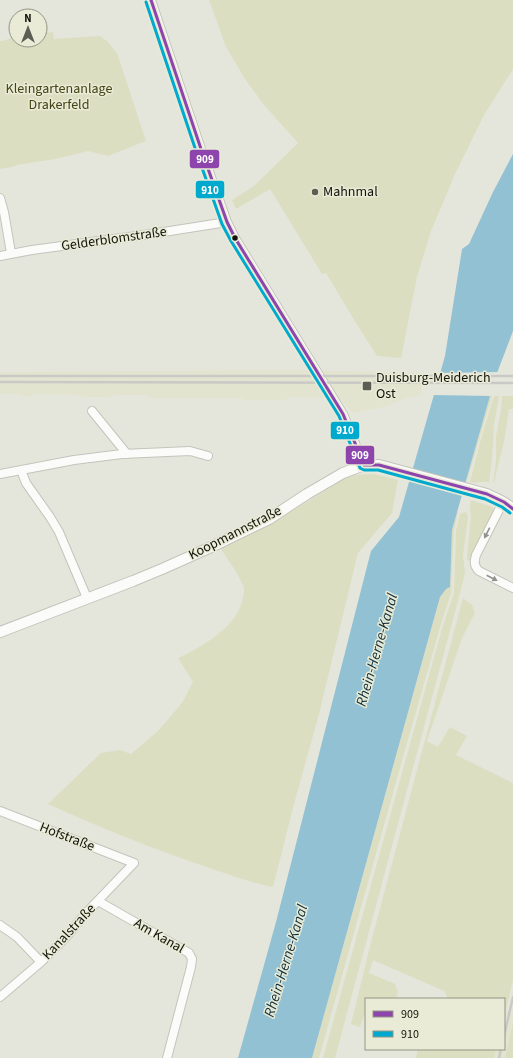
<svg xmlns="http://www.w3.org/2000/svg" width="513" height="1058" viewBox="0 0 513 1058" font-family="'Source Sans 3',sans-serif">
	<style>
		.built { fill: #e3e4cf }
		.green { fill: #dcdec1 }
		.water { fill: #92c1d4 }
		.pier { fill: #e5e6db }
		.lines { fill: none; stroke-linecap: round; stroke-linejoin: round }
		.minor-casing { stroke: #c3c4bb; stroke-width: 10 }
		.tertiary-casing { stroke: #c3c4bb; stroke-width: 12 }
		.minor { stroke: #fbfbfa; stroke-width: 8 }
		.tertiary { stroke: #fbfbfa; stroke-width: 10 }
		.rail { stroke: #c9c9c6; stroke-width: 2.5 }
		.bus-1-casing { stroke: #e9ebd6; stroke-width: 6 }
		.bus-2-casing { stroke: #e9ebd6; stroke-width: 6 }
		.bus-1 { stroke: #8e44ad; stroke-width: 3 }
		.bus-2 { stroke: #00a9ce; stroke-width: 3 }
		.oneway { fill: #92938e }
		.poi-dot { fill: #5c5d54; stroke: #e9ebd6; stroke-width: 1.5 }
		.bus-dot { fill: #12130b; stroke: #e9ebd6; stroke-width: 1.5 }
		.labels { text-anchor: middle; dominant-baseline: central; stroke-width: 3; stroke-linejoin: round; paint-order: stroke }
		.park-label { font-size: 14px; fill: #434314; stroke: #e9ebd6 }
		.poi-label { font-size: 14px; fill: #12130b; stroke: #e9ebd6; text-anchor: start }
		.street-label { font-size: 14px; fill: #12130b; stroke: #e9ebd6 }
		.water-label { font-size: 15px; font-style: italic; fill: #0d2d3b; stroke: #e9ebd6 }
		.line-badge { stroke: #e9ebd6; stroke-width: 1.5 }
		.badge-label { font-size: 11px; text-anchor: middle; font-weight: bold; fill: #fff }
	</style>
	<rect width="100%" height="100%" fill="#e5e6db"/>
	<path class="built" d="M302,370L424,373L421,395L407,398L384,407L353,413L339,398L288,397L286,400H243L241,398H152L147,395H116L110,397H85L79,395L34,394L28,397L22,396L17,394H0V372Z
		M506,1012L513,1013V1023L505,1058H494L496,1049H504V1018Z"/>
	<path class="green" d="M209,0H513V69L484,115L455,174L431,231L417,277L401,358L377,356L353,318L326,273L322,274L270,189L236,209L232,200L254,186L298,143L264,105L245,79L226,47Z
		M53,32L54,39L100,36L107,41L117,53L146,141L108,156L88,151L55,159L17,165L12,167L0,169V41H3L16,36V40H40V33Z
		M490,396H492L467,481L466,480Z
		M494,396H499L494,425L492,460L489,482H477L476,483L470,482L481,439Z
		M502,396H513V409H509L504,442L494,482L493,483L496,460V436L501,410Z
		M374,474L398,480L392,513L358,553L319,714L294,804L273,887C244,881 216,870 189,861C141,844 94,825 48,804L101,753L120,750L131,754L157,732L182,703L193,682L178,658C202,647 239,626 243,597C244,594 244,591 244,588C239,574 228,560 220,548L271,524L351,475Z
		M471,500L492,507L494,511L472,559L469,561L467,560V556L471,517L470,507Z
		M457,512H458L454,531L451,593L441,624L405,750L319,1058H312L440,597L446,589L450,587L452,530Z
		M466,512L468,517L463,555L465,573L459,597L335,1058H323L443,625L454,593L456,531L460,514L462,513Z
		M463,598L472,605L475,613L462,638L427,741L438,747L450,727L467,736L456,755L513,783V980L504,1018V999H447V996L444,991L373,960L369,973L395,984L398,992L396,999H366V1010L360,1027L351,1024L371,942Z
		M513,1023V1058H505Z
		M418,1049H496L494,1058H416Z"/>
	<path class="water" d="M513,154V331L497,373L490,396L452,530L450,587L446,589L440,597L312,1058H238L276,922L371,551L399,517L445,356L462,249L469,244L493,192Z"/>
	<path class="pier" d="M500,372L492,396L432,395L438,373Z"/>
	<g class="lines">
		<g class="minor-casing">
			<path id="minor" d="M151,0L201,149L227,222L235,238L343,414L364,465
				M0,198L4,212L11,253
				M0,256L32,250L151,234L227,222
				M92,411L127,454
				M21,470L26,483L50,517L59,532L87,598
				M0,474L74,460L122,454L190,451L208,456
				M503,502L476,555C474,562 474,566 479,571L513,588
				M0,811L134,863L87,912L67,936L41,962L0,997
				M98,901L189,953L192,959L191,967L167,1058
				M0,925L17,937L41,962"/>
		</g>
		<g class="tertiary-casing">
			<path id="tertiary" d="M0,632L133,581L162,569L209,548L269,519L307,494L343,473L364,465H379L487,494C496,499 506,502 513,509"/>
		</g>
		<use href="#minor" class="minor"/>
		<use href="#tertiary" class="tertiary"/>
		<path class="rail" d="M0,376H513
			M0,382L513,383
			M504,1036L513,997
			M499,1058L501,1049"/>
		<g class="bus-1-casing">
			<path id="bus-1" d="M151,0L201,149L227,222L235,238L343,414L364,465H379L487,494L504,502L513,509"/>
		</g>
		<g class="bus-2-casing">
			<path id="bus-2" d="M146,2L196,151L222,224L231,241L339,416L360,468L364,470H378L485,499L502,507L510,513"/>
		</g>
		<use href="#bus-1" class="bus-1"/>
		<use href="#bus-2" class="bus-2"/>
	</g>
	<defs><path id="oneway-solid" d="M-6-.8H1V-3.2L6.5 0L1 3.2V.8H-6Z"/></defs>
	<g class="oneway">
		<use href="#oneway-solid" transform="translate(487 533) rotate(117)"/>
		<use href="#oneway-solid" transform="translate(492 578) rotate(27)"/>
	</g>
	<g class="poi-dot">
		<circle cx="315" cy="192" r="4"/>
		<rect x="362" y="381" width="10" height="10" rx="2"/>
	</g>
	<circle class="bus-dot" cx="235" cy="238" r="3.5"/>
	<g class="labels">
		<g class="park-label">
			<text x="59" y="89">Kleingartenanlage<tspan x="59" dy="16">Drakerfeld</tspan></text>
		</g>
		<g class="poi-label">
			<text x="323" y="192">Mahnmal</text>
			<text x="376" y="378">Duisburg-Meiderich<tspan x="376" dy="16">Ost</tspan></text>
		</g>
		<g class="street-label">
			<text transform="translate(114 239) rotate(-8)">Gelderblomstraße</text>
			<text transform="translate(235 533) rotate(-27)">Koopmannstraße</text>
			<text transform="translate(67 837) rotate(21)">Hofstraße</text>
			<text transform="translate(69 932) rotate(-47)">Kanalstraße</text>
			<text transform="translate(159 936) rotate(30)">Am Kanal</text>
		</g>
		<g class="water-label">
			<text transform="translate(377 650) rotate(-74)">Rhein-Herne-Kanal</text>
			<text transform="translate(286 961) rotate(-73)">Rhein-Herne-Kanal</text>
		</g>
	</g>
	<g class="line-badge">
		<rect x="189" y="149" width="31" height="20" rx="4" fill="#8e44ad"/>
		<rect x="195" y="180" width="30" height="19" rx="4" fill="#00a9ce"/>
		<rect x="330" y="421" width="30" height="19" rx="4" fill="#00a9ce"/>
		<rect x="345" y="445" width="30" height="20" rx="4" fill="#8e44ad"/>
	</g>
	<g class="badge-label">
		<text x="205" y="163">909</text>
		<text x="210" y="194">910</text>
		<text x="345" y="434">910</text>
		<text x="360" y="459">909</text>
	</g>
	<rect x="365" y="998" width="140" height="52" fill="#e9ebd6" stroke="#939585"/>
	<rect x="373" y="1011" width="20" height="6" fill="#8e44ad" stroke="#939585"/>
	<text x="401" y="1018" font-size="12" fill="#12130b">909</text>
	<rect x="373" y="1031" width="20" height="6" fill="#00a9ce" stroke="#939585"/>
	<text x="401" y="1038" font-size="12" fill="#12130b">910</text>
	<g transform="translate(28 28)"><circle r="19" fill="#e9ebd6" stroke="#939585"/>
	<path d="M0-3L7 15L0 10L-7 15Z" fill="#5c5d54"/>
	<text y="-6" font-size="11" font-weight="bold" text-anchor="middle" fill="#12130b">N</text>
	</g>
</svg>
